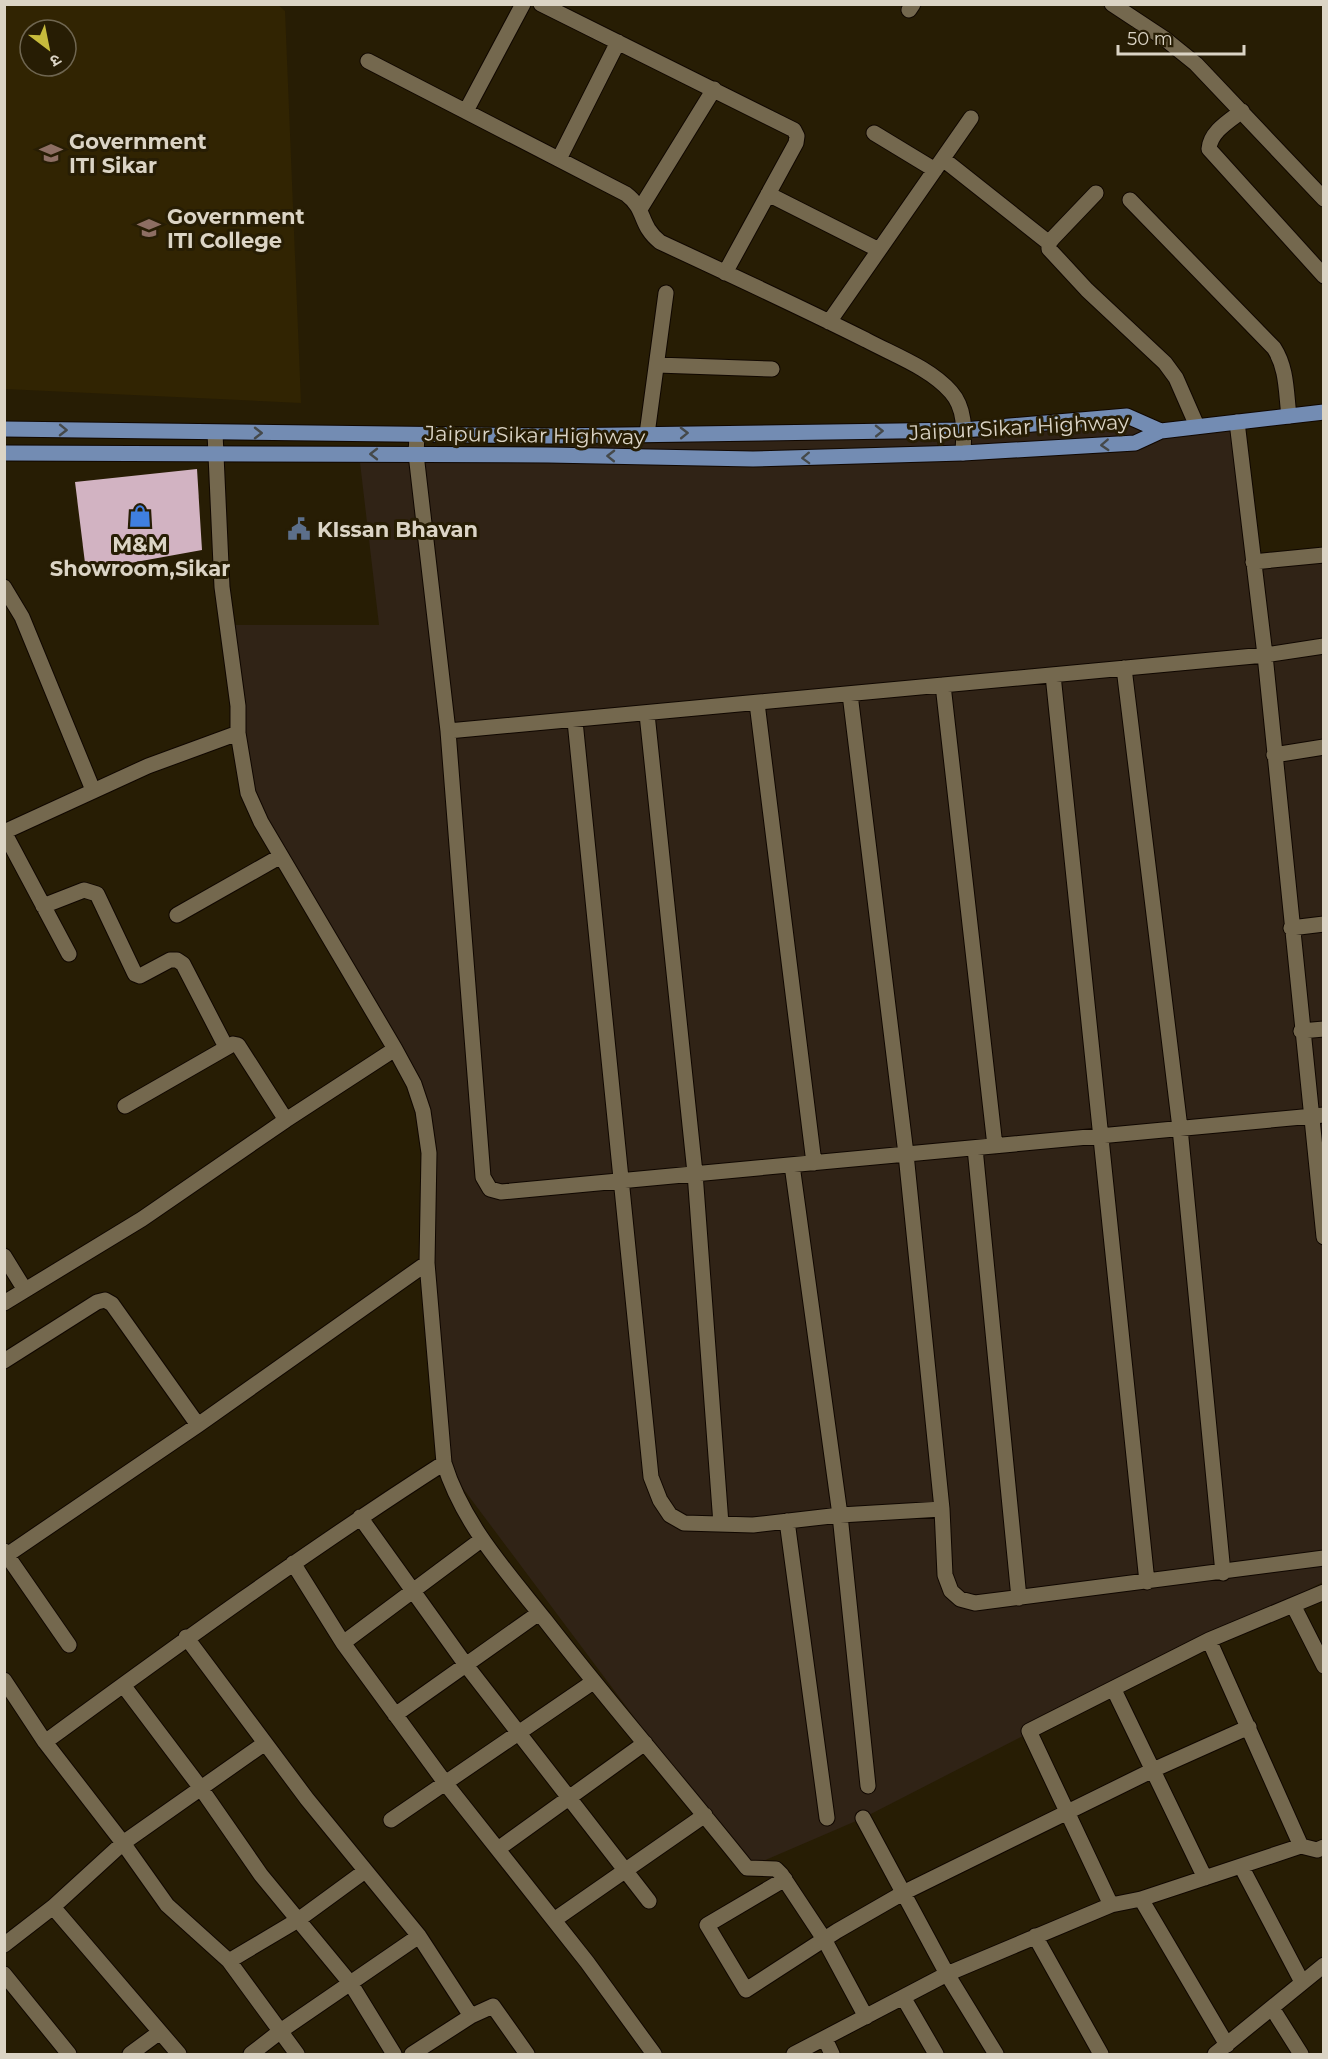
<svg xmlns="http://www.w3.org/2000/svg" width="1328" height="2059" viewBox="0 0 1328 2059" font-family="Montserrat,'Noto Sans Devanagari',sans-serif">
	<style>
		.commercial { fill: #302316 }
		.built { fill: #312402; fill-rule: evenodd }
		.building { fill: #d2b3c2 }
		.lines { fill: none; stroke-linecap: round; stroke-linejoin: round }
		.minor-casing { stroke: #100700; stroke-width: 17 }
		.major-casing { stroke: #100700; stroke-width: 17 }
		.minor { stroke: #74684e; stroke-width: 15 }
		.major { stroke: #738cb3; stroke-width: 15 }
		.oneway { stroke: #45494a }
		.labels { text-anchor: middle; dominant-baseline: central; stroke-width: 6; stroke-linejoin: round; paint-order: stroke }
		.poi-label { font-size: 21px; font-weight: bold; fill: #dbd4c5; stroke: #271d04; text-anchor: start }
		.street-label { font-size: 21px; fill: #dbd4c5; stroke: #271d04 }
	</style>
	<rect width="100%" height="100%" fill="#271d04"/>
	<path class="commercial" d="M1237,422L1253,562H1323V1582L863,1818L747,1868L444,1463L423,1111L248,793L227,625H379L359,454Z"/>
	<path class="built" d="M5,4H277L285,11L301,403L5,389ZM30,30H66V66H30Z"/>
	<path class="building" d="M197,469L202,550L86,571L75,482Z"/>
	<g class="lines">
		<g class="minor-casing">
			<path id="minor" d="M541,4L794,130L797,136L796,143L725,273
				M1112,4L1165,39L1196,64L1324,199
				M909,10L913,4
				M368,61L626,194C647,210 638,224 660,242C729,274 798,306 866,340C894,355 930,368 951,392C966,409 964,432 963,453
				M466,111L523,4
				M1242,111C1229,121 1210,132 1209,149L1324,276
				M874,133L935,170
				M559,159L618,42
				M943,159L1049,243
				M1096,193L1053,238L1049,243V249L1087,290L1165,363L1176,378L1197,426
				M768,194L879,250
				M1130,200L1274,348C1287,368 1286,392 1289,416
				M640,209L714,89
				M829,322L971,118
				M657,365L772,369
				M1237,422L1265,655L1324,1237
				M215,433L222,587L238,706V733L248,793L261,822L395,1049L414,1084L423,1111L429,1153L427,1263L444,1463C463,1524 506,1571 545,1620C610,1704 680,1784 747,1868L776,1869L781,1874L824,1939L866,2017
				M647,434L666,293
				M417,435L416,454L448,731L483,1177L490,1189L501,1192L1324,1115
				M1253,562L1324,555
				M4,587L22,617L93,790
				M1124,668L1180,1128L1223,1573
				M1053,675L1147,1582
				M943,685L995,1146
				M850,694L906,1154L942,1509L945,1575L951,1591L960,1599L975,1603L1324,1558
				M757,703L814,1163
				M647,714L695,1173L721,1524
				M575,721L651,1477L660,1500L670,1515L684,1523L753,1525L840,1515L942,1509
				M448,731L1265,655L1324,646
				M1274,755L1324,747
				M4,832L148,766L238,733
				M4,832L69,954
				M43,906L84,890L97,894L135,974L140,976L170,960H177L183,964L226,1047
				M177,915L281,856
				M1291,928L1324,924
				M1301,1031L1324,1029
				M125,1106L233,1044L238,1045L286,1120
				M975,1148L1019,1598
				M792,1165L840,1515L868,1786
				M4,1256L25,1290
				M4,1303L142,1219L286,1120L395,1049
				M4,1361L97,1302L105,1300L112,1304L198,1425
				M360,1517L466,1665L649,1901
				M787,1521L827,1818
				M481,1540L343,1643L446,1784L587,1962L654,2054
				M4,1551L69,1645
				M4,1557L198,1425L427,1263
				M293,1563L343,1643
				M1293,1605L1324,1666
				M186,1637L307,1799L419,1936L471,2016L493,2006L527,2054
				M1209,1640L1301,1846
				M4,1680L45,1742L123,1843L167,1905L229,1961L297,2054
				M123,1685L200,1787L261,1875L351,1984L394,2054
				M1114,1690L1205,1878
				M395,1715L539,1613
				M45,1742C176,1646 307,1551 444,1463
				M863,1818L947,1974L996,2054
				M391,1820L593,1682
				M498,1849L645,1743
				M1241,1866L1302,1982
				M785,1879L707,1925L746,1990L837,1931L903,1893L1153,1770L1249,1727
				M1141,1899L1227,2045
				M1111,1905L1029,1731L1209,1640L1324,1592
				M53,1907L123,1843L265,1743
				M554,1920L705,1815
				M1035,1936L1101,2054
				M4,1945L53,1907L179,2054
				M229,1961L298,1920L365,1871
				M4,1974L69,2054
				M903,1997L936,2054
				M1272,2008L1301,2054
				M825,2039L832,2054
				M130,2054L160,2032
				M251,2054L282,2030L419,1936
				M412,2054L471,2016
				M794,2054L947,1974L1111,1905L1141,1899L1301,1846L1317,1850L1324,1847
				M1215,2054L1324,1965"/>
		</g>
		<g class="major-casing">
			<path id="major" d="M4,429L552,436L964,430L1127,416L1161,431
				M4,453L548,455L753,459L963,453L1135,443L1161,431L1324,412"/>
		</g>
		<use href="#minor" class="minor"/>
		<use href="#major" class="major"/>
	</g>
	<defs><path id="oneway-chevron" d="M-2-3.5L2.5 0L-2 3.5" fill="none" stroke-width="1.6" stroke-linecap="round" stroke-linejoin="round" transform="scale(1.5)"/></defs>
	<g class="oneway">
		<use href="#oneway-chevron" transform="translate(63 430) rotate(1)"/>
		<use href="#oneway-chevron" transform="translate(879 431) rotate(-1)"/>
		<use href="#oneway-chevron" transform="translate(258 433)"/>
		<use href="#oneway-chevron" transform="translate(684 433) rotate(-1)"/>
		<use href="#oneway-chevron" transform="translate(1105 445) rotate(177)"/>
		<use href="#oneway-chevron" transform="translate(374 454) rotate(-180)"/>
		<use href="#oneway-chevron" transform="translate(611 456) rotate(-179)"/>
		<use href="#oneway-chevron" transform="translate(806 458) rotate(178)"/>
	</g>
	<defs>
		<g id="university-bare" transform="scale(1.8)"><path d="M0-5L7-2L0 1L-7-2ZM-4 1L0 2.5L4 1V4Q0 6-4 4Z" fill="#8d6e63" stroke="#271d04" stroke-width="2.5" paint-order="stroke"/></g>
		<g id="shop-bare" transform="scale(1.8)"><path d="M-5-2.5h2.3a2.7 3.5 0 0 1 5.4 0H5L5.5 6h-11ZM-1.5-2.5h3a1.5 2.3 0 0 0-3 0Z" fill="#3f7fe0" stroke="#271d04" stroke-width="2.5" paint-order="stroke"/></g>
		<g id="civic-bare" transform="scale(1.8)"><path d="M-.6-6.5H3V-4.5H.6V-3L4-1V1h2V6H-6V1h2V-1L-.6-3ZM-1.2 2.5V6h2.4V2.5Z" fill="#5c6f8a" stroke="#271d04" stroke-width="2.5" paint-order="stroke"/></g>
	</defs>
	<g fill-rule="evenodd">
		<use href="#university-bare" x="51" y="153"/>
		<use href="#university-bare" x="149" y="228"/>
		<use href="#shop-bare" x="140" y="516"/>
		<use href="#civic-bare" x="299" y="529"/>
	</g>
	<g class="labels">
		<g class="poi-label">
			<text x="69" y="141">Government<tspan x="69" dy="24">ITI Sikar</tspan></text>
			<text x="167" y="216">Government<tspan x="167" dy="24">ITI College</tspan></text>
			<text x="317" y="529">KIssan Bhavan</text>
			<text x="140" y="544" text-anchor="middle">M&amp;M<tspan x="140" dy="24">Showroom,Sikar</tspan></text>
		</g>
		<g class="street-label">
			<text transform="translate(1019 427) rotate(-3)">Jaipur Sikar Highway</text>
			<text transform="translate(535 435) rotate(1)">Jaipur Sikar Highway</text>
		</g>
	</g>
	<rect width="1328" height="2059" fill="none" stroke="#dbd4c5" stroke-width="12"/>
	<g transform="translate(48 48) rotate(148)"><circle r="28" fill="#271d04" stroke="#6f6651" stroke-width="1.5"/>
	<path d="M0-4.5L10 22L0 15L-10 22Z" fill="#c7bb3c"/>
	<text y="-9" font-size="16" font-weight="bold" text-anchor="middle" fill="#dbd4c5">उ</text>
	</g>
	<path d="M1118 45v9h126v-9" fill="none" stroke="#dbd4c5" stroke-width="3"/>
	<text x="1127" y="45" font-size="18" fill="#dbd4c5" stroke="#271d04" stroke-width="4.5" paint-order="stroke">50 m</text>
</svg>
